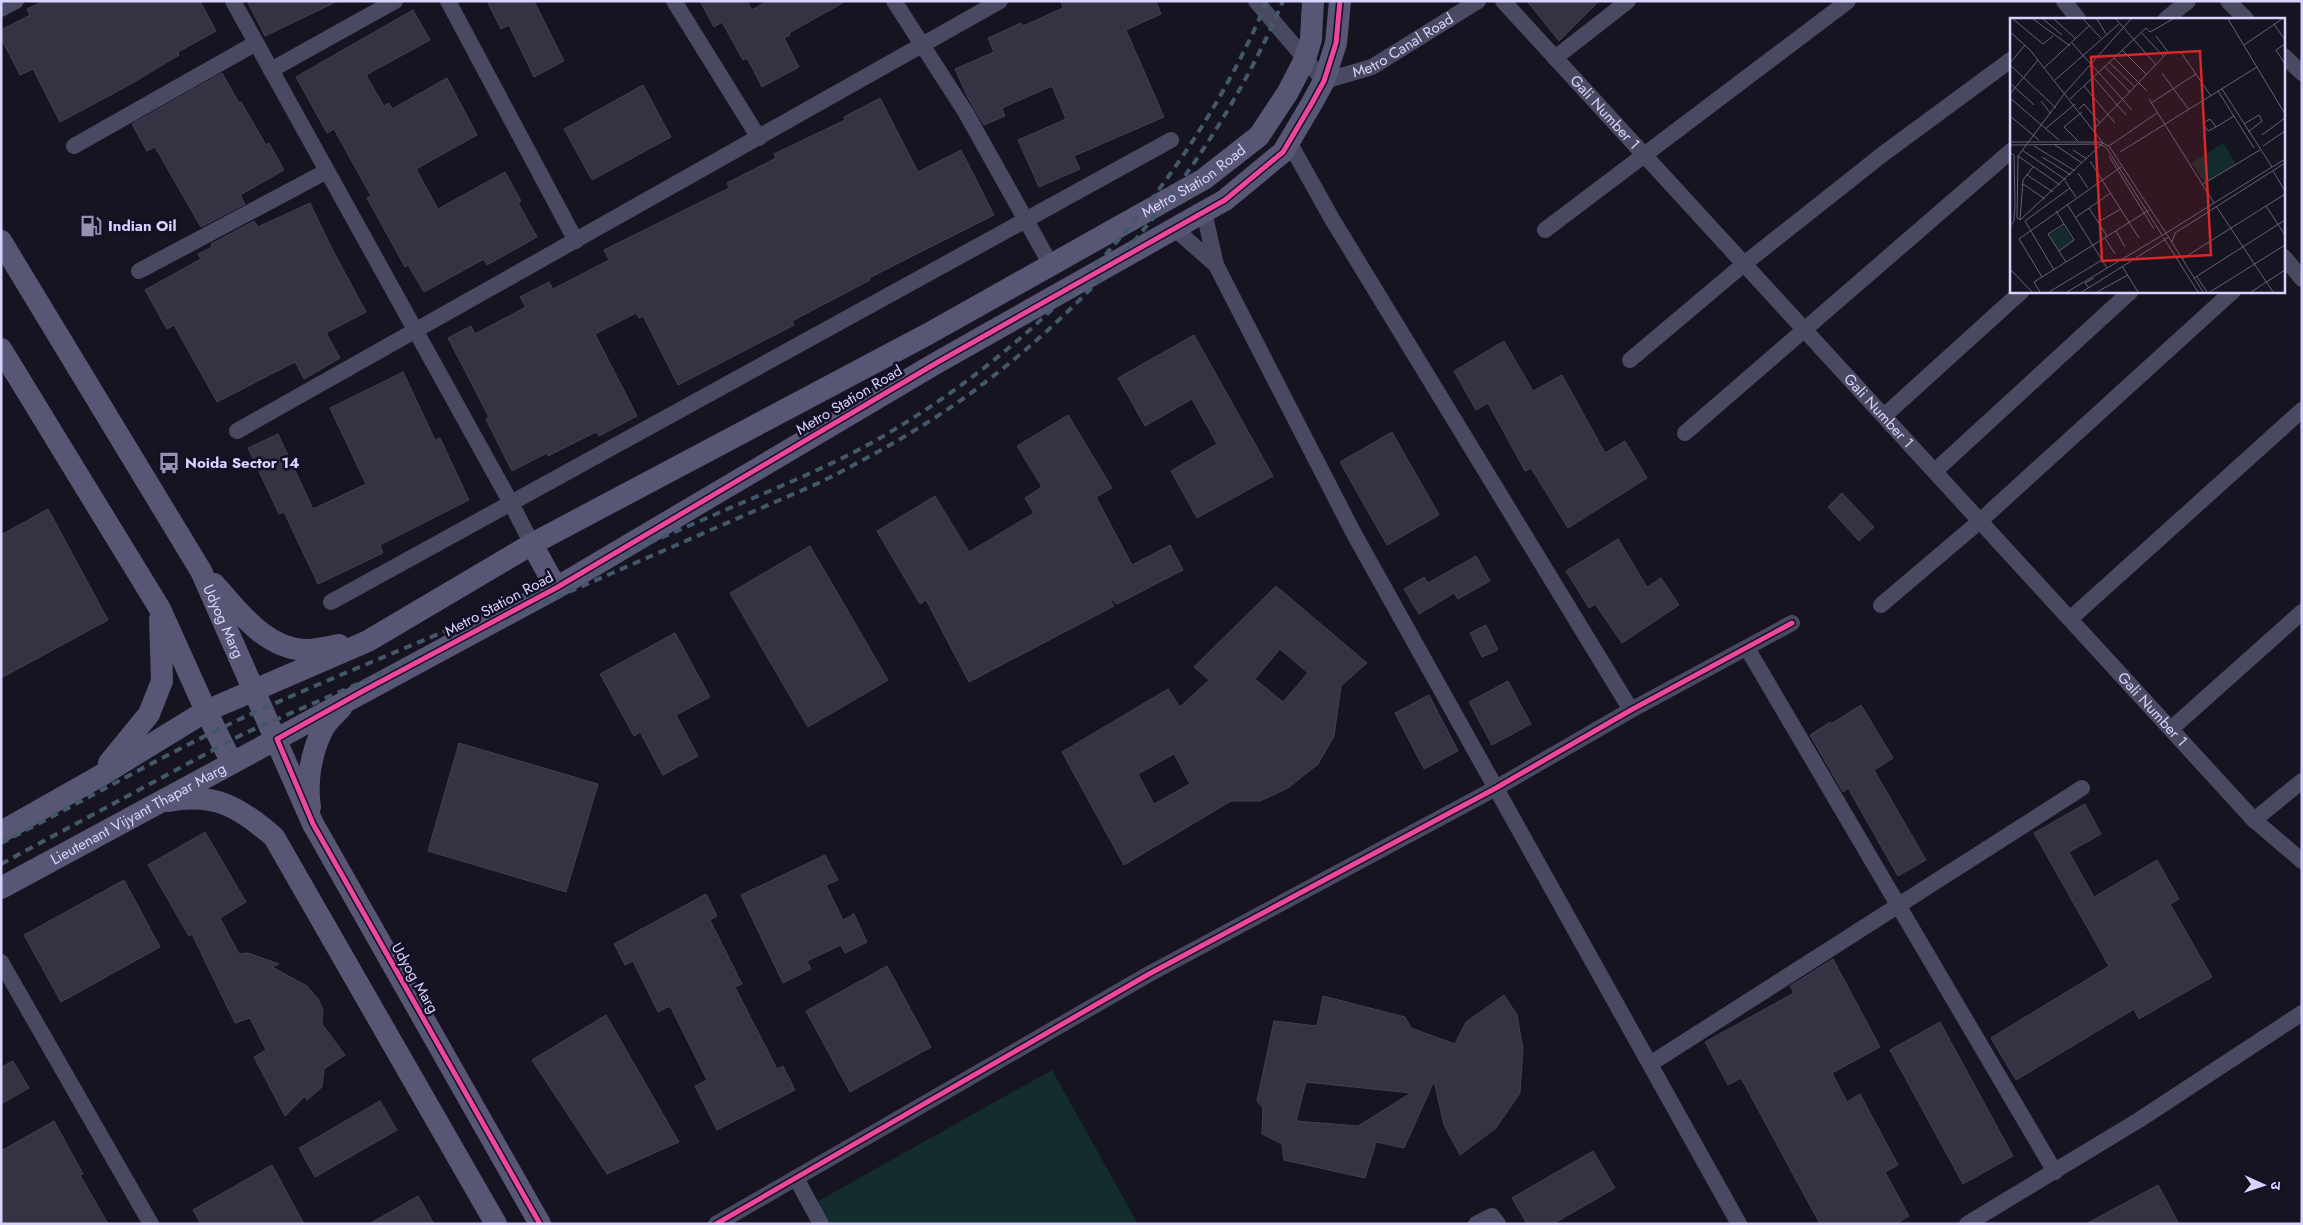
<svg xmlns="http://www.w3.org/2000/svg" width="2303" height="1225" viewBox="0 0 2303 1225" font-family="Jost,'Noto Sans Devanagari',sans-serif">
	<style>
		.green { fill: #132c2d }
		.building { fill: #343243; stroke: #433f54; fill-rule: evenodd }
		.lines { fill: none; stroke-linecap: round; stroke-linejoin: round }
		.street { stroke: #4a4962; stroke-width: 16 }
		.secondary { stroke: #575674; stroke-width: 22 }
		.rail { stroke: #43596b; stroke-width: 4; stroke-dasharray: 8 6; stroke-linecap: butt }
		.cycleway-casing { stroke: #130f26; stroke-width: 8 }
		.cycleway { stroke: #ed469a; stroke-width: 5 }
		.labels { text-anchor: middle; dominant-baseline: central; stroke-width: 5; stroke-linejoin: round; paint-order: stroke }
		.street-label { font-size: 15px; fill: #d9d4ff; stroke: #130f26 }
		.poi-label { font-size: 15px; font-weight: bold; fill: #d9d4ff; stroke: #130f26; text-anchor: start }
		.inset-road { fill: none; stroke: #64617a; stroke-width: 1 }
		.view { fill: #d62828; fill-opacity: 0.15; stroke: #d62828; stroke-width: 2.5 }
		.inset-edge { fill: none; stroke: #d9d4ff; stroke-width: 2.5 }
	</style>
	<rect width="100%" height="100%" fill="#161421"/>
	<path class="green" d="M1052,1070L1138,1224H824L813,1204Z"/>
	<path class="building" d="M43,1H200L216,31L178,52L179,55L131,84L60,122L33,69L20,75L1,38V30L30,15L27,9Z
		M247,1H338L265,36Z
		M487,1H534L564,61L534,77L509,25L501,29Z
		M700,1H747L752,10L767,1H846L789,33L790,35L784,38L799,67L762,87L747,58L743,60L722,22L714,27Z
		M1061,1H1156L1161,14L1126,30L1164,117L1074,156L1080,169L1039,187L1018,140L1066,119L1052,86L1002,108L1005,116L984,125L968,98L955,69L994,52L988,38L1021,23L1023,26L1063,8Z
		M1527,1H1599L1559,41Z
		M413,10L430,40L366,75L384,106L389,103L392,109L447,78L477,135L416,169L438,209L505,172L521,201L518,203L537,237L487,265L484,259L424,292L408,265L405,267L389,238L367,198L371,196L334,129L327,133L296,77Z
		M222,73L239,103L241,102L266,145L269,143L284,170L240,195L245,204L201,227L155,147L147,151L132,124Z
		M643,85L671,137L592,180L564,129Z
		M880,98L918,172L961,150L994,215L869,278L870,280L792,321L794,325L678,385L643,316L639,318L636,313L595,334L637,416L599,436L596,432L548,456L547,453L512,471L486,419L489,417L448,338L471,326L475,334L526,307L520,297L549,282L553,289L609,260L604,250L729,188L727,183L776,158L774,154L845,120L844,117Z
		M310,203L331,247L366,312L326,333L340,358L304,379L295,362L217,402L174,325L167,329L145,290L201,259L198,254L212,247L211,244L254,221L258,227Z
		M1194,335L1273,476L1197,518L1171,471L1217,444L1192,399L1145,426L1118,378Z
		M1504,341L1533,391L1562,375L1605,453L1625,441L1647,478L1568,528L1531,468L1525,471L1488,403L1476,410L1454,371Z
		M403,372L435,440L440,438L469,500L380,545L383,553L318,584L284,512L279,514L248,448L278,434L313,509L366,484L330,408Z
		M1068,415L1112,488L1096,497L1132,565L1170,545L1183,570L1117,604L1108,596L1114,606L969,682L926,600L920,604L877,531L935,496L969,552L1034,513L1025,498L1042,487L1017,446Z
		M1392,432L1439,515L1387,545L1340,462Z
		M1842,493L1874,527L1859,541L1828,507Z
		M48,509L108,620L1,678V535Z
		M1618,539L1647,587L1661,578L1679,605L1622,643L1595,604L1589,608L1566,571Z
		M810,546L888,680L808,727L730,593Z
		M1476,556L1490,581L1458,599L1454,593L1419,614L1404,589L1424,577L1428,583Z
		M1276,586L1367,663L1341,686L1334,736L1318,764L1288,788L1260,801H1231L1124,865L1062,752L1168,689L1180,707L1209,680L1194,667ZM1280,649L1308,673L1283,702L1255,679ZM1174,754L1190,784L1154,804L1138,774Z
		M1486,625L1498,650L1482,657L1470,633Z
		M675,633L710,697L676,715L698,756L663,775L640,732L634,736L600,674Z
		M1508,681L1531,724L1492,745L1469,702Z
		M1429,695L1458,751L1424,769L1395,713Z
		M1861,705L1893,758L1874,770L1926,860L1898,876L1848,788L1843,792L1810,735L1830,722L1831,724Z
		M459,743L598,784L566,892L428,851Z
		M2085,804L2101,834L2069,852L2094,897L2157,860L2179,899L2170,904L2212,977L2139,1019L2134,1009L2016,1080L1991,1038L2109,966L2034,833Z
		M205,832L246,902L220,918L239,954L248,953L279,964L272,967L307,986L319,1000L323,1011L322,1024L345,1055L324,1069L322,1087L307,1100L305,1096L285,1116L254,1057L266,1050L250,1018L235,1023L192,934L189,936L148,865Z
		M825,855L838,880L826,885L843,920L854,914L867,942L845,953L841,945L807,961L811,969L783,983L741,895Z
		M124,880L160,947L61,1002L24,935Z
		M706,894L717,916L710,920L742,984L735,987L777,1069L783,1066L795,1090L717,1130L695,1086L707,1080L670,1006L658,1012L633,961L625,965L614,944Z
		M1833,959L1880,1047L1832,1073L1847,1102L1860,1094L1898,1165L1885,1172L1909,1216L1896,1224H1820L1741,1078L1728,1085L1705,1042L1794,993L1790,986Z
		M887,966L931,1047L850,1092L806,1011Z
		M1504,995L1517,1015L1523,1049L1520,1093L1496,1128L1460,1155L1444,1125L1434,1081L1404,1148L1376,1142L1365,1178L1284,1160L1282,1144L1262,1134L1263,1108L1257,1101L1274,1021L1317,1026L1323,996L1405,1017L1411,1028L1455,1044L1466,1022ZM1306,1082L1411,1093L1358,1126L1296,1121Z
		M606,1015L679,1142L607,1174L532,1060Z
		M1940,1022L2013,1156L1963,1184L1890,1050Z
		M13,1061L29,1088L1,1104V1067Z
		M380,1101L397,1130L315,1177L299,1148Z
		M54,1121L83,1174L80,1175L108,1224H1V1151Z
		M1593,1151L1615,1188L1553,1224H1527L1512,1198Z
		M272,1165L304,1224H201L193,1210Z
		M2158,1185L2179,1224H2086Z
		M418,1196L434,1224H369Z"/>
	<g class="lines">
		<g class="street">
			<path d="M233,1L511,503L532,544"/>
			<path d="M448,1L576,241"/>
			<path d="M674,1L759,138"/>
			<path d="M894,1L966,113L1051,265"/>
			<path id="s1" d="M1256,1L1324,81L1372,67L1478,1"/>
			<path id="s2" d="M1503,1L2254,820L2302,861"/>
			<path d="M2064,1L2078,19"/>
			<path d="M2228,1L2246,19"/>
			<path d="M1,9L16,1"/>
			<path d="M2166,19L2188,1"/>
			<path d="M2284,56L2302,73"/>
			<path d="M1555,58L1628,1"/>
			<path d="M271,70L395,1"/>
			<path d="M1289,142L1332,219L1631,710"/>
			<path d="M74,146L256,43"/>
			<path d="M1176,230L1216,265L1204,212"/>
			<path d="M1545,230L1848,1"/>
			<path d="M2284,257L2302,279"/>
			<path d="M1216,265L1353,532L1739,1224"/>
			<path d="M139,271L327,171"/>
			<path d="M1630,360L1744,264L1883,154L2012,59"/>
			<path d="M1884,416L2022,291"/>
			<path d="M237,431L1000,1"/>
			<path d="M1685,433L2012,150"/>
			<path d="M1935,471L2131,291"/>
			<path d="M331,602L1171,140"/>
			<path d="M1881,605L1980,521L2233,291"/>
			<path d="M2070,619L2302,410"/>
			<path d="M1747,648L2055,1172"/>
			<path d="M2171,729L2302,612"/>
			<path d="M2254,820L2302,781"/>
			<path d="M1,962L151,1224"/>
			<path d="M1650,1064L2082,788"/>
			<path d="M796,1178L821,1224"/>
			<path d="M716,1224L1149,974L1496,788L1631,710L1792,623"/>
			<path d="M1476,1224L1492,1216L1498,1224"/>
			<path d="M1967,1224L2139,1120L2302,1013"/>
		</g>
		<g class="secondary">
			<path id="s3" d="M1,241L201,571L313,824L540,1224"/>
			<path d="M1,349L160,609L206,711L232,763"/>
			<path d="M532,544L556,588"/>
			<path d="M214,584C239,611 264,648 305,650C316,650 328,647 339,645"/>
			<path d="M109,763L149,714L162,681L160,619"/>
			<path d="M168,801C215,792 239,807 274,837L496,1224"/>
			<path d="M310,807C306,782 311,752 323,729C327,721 335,714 341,708"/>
			<path id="s4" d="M1,832L100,776L206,711L368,641L532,544L928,334L1204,179L1259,136L1288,92L1305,59L1311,39L1313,1"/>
			<path id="s5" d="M1,888L556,588L938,362L1225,200L1283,152L1312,103L1324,81L1336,43L1340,1"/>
		</g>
		<path class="rail" d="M1,843C80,803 158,758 238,720C314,685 392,654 469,621C548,587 627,552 707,518C759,495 813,474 864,447C1042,349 1188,189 1267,1
			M1,864L243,734L821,482C870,457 919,430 964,398C1103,298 1216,159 1283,1"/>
		<g class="cycleway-casing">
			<path id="cycleway" d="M540,1224L313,824L277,739L363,691L556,588L938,362L1225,200L1283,152L1312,103L1324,81L1336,43L1340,1
				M716,1224L1149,974L1496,788L1631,710L1792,623"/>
		</g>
		<use href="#cycleway" class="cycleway"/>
	</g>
	<defs>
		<g id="fuel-bare" transform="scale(1.725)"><path d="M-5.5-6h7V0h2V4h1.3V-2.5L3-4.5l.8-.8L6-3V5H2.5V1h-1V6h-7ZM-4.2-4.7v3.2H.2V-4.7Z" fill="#9591b1" stroke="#130f26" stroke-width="2.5" paint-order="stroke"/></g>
		<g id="bus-bare" transform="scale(1.725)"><path d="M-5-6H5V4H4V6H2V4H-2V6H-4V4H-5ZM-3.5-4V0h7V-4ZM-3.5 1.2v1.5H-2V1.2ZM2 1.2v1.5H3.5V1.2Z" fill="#9591b1" stroke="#130f26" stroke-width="2.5" paint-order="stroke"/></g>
	</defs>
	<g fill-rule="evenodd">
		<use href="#fuel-bare" x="91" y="226"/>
		<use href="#bus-bare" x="169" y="463"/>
	</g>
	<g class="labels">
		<g class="street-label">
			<text stroke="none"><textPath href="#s1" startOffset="192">Metro Canal Road</textPath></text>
			<text stroke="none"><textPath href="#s2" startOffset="151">Gali Number 1</textPath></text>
			<text stroke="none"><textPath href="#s4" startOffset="1360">Metro Station Road</textPath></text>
			<text transform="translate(849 400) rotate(-31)">Metro Station Road</text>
			<text stroke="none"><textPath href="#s2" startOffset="556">Gali Number 1</textPath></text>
			<text transform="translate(499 604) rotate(-28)">Metro Station Road</text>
			<text stroke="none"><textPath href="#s3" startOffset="441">Udyog Marg</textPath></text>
			<text stroke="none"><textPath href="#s2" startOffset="961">Gali Number 1</textPath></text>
			<text stroke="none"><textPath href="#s5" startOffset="156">Lieutenant Vijyant Thapar Marg</textPath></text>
			<text transform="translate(415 978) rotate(60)">Udyog Marg</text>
		</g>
		<g class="poi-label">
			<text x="108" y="226">Indian Oil</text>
			<text x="185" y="463">Noida Sector 14</text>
		</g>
	</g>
	<g transform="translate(2010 18)">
		<rect width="275" height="275" fill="#161421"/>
		<path d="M213,125L226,146L195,165L182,145ZM54,208L63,223L49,232L39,217Z" fill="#132c2d"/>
		<path class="inset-road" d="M3,1L33,26L43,18M23,1L60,28M33,1L52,17M44,1L66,21M73,1L91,20M87,1L96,16M106,1L146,47M218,1L275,96M264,6L275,22M0,14L20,32L93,125L10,202M131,14L154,39M62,25L122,92M275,26L266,32L275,46M234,27L272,1M112,32L137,57M170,33L201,78M104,40L137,73M99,44L125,69M0,45L15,27M0,47L46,90M95,49L120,74M34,50L80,7M152,55L179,92M83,59L116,97M45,62L109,6M0,65L24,87M74,68L105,105M212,71L262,149M208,73L244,130M0,76L28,42M0,80L49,122M60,81L136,10L140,14L163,1M139,81L204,185M31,83L41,96M141,85L186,56M69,91L74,86L90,105M0,98L29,122M234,106L249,97L252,103L238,114M206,109L198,113L193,105L200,101L206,109L224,98M35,111L65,86M84,111L158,34L146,18M252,117L275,100M68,123L54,109L72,94M0,124H90L99,128L156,215L275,141M0,127L89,126L96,129L152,217M45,127L72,145M24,128L65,153M99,128L147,95M253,128L275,113M12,132L56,162M63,132L77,141M110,134L247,49M0,135L4,137L5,185L4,203L0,208M8,138L50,167M99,138L144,211M32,139L61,157M80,143L129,220M263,153L275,173M68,155L78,170M17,157L43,174M55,163L66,179M13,166L35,181M193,166L250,132M57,186L97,250M206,188L263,274M256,188L275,217M79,190L97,218M46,193L64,222L49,233M66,199L101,175M10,202L7,200L8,138L55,75L121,1M10,202L13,162L23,149M88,204L111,191M54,206L38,216L56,244M106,213L115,229M153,219L188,274M95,220L105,236M162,224L165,215L275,145M172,241L275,176M112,248L128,274M0,251L22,274M44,252L15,203L60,170M32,259L9,221L111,149M187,259L197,274M184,260L275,202M79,270L75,265L84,260M30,274L24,264L139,192M39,274L92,242M57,274L156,215L193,274M72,274L159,219M87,274L118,257M200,274L275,227M241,274L275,252"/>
		<path class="view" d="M190,33L201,237L92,243L81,39Z"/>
		<rect width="275" height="275" class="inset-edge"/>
	</g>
	<rect width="2303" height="1225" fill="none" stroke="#d9d4ff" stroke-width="5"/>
	<g transform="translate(2263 1185) rotate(93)" stroke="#130f26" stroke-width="4" paint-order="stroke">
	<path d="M0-4L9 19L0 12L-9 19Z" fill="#d9d4ff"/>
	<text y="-8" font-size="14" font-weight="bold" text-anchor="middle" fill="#d9d4ff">उ</text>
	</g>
</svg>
